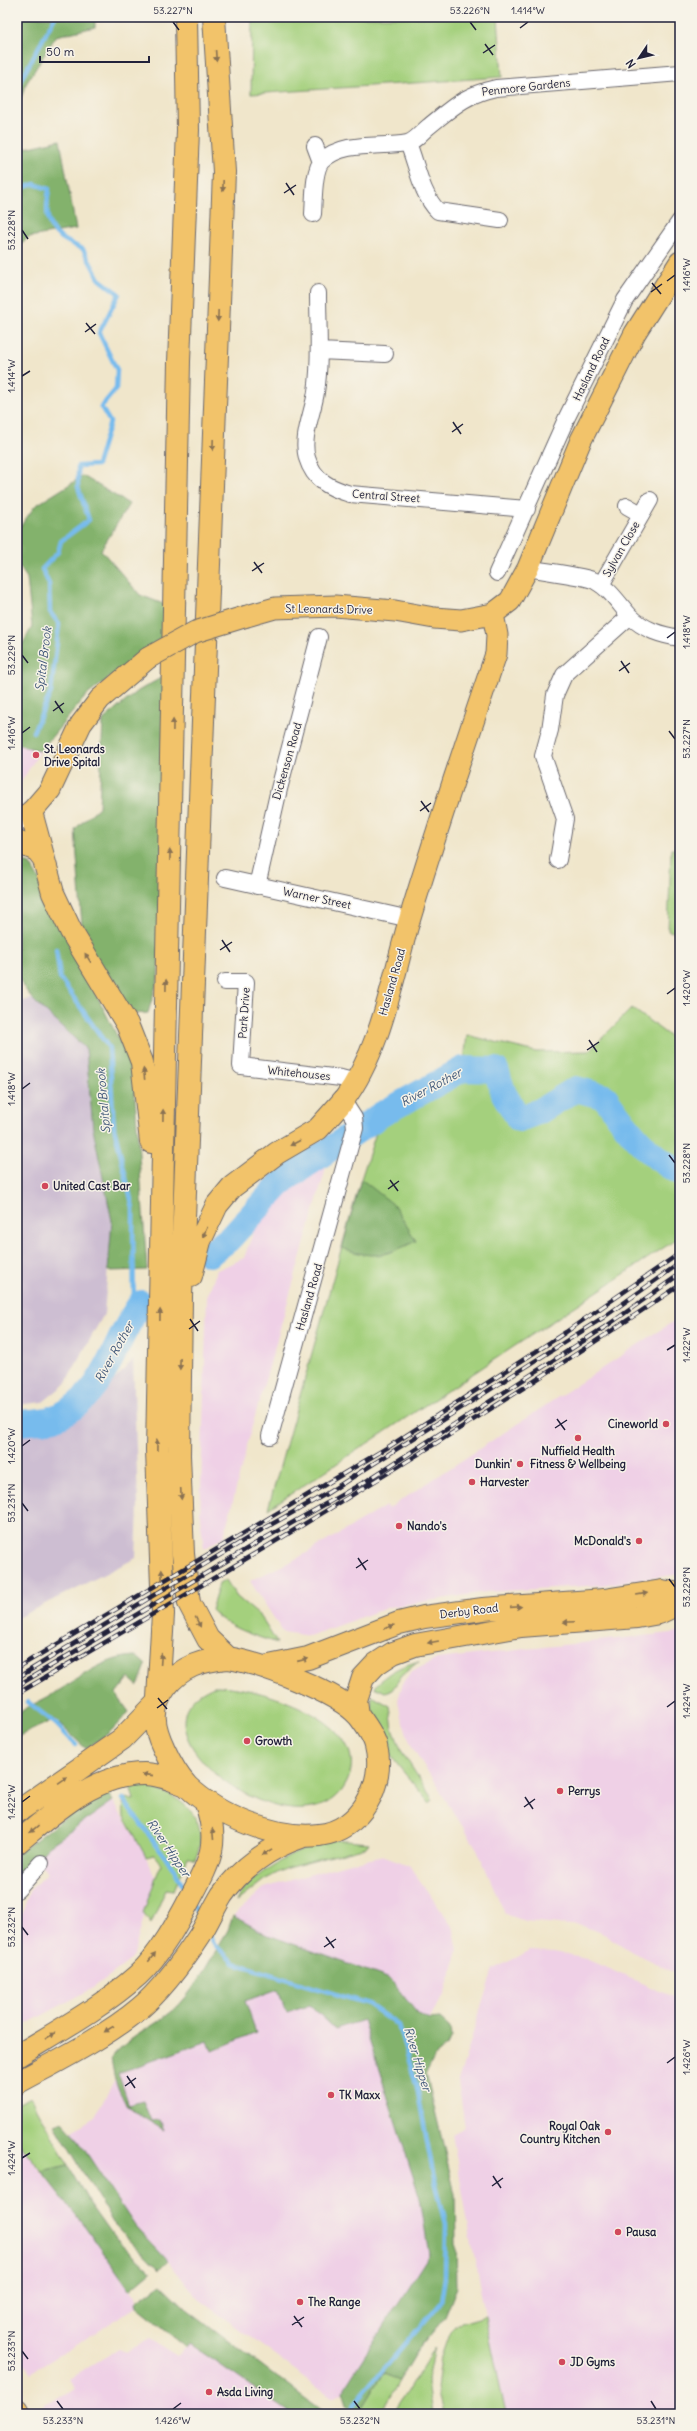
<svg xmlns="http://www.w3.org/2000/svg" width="697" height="2431" viewBox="0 0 697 2431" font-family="Delius,sans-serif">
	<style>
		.built { fill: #efd0e6 }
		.industrial { fill: #cdbed2 }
		.green { fill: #a4d07d; stroke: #63795c }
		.forest { fill: #83b26c; stroke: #526a54 }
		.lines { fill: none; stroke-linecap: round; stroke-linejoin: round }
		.stream { stroke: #77bbed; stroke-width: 4.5 }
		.river { stroke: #77bbed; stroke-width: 26 }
		.minor-casing { stroke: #6a676d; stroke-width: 18 }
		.major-casing { stroke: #6a676d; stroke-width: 23 }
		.highway-casing { stroke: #6a676d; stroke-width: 24 }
		.minor { stroke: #fff; stroke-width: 16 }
		.major { stroke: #f2c36a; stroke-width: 21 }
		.highway { stroke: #f2c36a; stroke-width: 22 }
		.rail-casing { stroke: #22223b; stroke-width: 4.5 }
		.rail { stroke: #f7f3e8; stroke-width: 3; stroke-dasharray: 9; stroke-linecap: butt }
		.major-bridge-casing { stroke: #6a676d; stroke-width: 23; stroke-linecap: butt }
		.major-bridge { stroke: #f2c36a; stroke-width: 21 }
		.oneway { fill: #8a7252 }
		.ticks { fill: none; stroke: #22223b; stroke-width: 1.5 }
		.poi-dot { fill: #d1495b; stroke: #f7f3e8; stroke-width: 1.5 }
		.labels { text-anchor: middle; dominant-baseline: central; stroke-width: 3; stroke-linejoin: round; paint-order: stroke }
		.street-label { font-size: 11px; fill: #22223b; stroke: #f7f3e8 }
		.poi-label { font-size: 11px; font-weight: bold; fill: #22223b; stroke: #f7f3e8; text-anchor: start }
		.water-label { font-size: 12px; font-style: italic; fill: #405879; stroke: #f7f3e8 }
		.neatline { fill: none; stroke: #22223b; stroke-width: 1.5 }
		.ticks-label { font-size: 10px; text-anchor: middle; fill: #22223b }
	</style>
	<rect width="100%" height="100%" fill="#f7f3e8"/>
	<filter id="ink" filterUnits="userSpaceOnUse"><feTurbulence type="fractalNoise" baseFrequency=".025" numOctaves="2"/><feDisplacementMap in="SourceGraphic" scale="8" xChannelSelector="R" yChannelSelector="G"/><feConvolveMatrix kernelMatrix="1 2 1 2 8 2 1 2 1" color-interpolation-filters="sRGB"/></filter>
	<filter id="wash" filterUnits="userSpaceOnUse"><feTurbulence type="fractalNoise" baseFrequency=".012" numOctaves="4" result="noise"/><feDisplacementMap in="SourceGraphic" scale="16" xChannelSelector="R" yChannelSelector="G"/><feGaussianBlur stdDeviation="0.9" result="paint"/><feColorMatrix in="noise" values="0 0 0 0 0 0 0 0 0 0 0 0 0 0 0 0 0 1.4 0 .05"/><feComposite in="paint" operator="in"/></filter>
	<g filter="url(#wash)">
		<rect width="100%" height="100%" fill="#f0e6cb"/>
		<path class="built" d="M17,744L40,751L17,789Z
			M326,1168L251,1430L224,1536L204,1549L200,1517L207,1297L217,1270L244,1258L259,1216L293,1182Z
			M680,1317V1574L602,1585L486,1592L389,1607L309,1636L283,1632L250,1581L298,1558L386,1506L388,1509Z
			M680,1632V1974L632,1952L606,1935L583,1926L525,1921L505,1914L477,1849L412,1747L401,1718L398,1700L403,1682L411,1672L437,1659Z
			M113,1801L146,1857L155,1878L132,1959L93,1988L17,2029V1930L30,1889L48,1873L35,1858L49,1846Z
			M385,1856L409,1865L454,1929L458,1951L444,1995L429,2020L417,2013L390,1979L268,1935L233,1916L264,1888L346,1864Z
			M530,1951L554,1952L586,1959L680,2000V2414H506L485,2316L452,2134L465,2127L458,2081L493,1969Z
			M279,1988L310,2005L335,2028L363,2020L420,2198L429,2255L343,2393L333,2398L198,2299L168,2261L135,2226L72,2131L95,2117L118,2073L208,2041L213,2051L256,2032L245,2001Z
			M17,2141L84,2225L135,2296L136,2307L31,2373L17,2352Z
			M150,2339L177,2356L190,2344L291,2414H42L45,2404L74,2389L68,2379L119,2349L126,2352Z"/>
		<path class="industrial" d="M32,999L86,1049L93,1129L112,1221L104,1314L65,1384L43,1402L17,1405V1002Z
			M133,1360L138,1505L136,1558L17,1618V1435L65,1427L96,1400Z"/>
		<path class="green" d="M252,17H498L502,77L251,94Z
			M671,849H680V933L668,931Z
			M632,1008L680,1044V1237L268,1509L361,1179L382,1114L463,1069L467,1035L536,1052L589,1051Z
			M226,1580L237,1597L260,1616L277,1643C255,1636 227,1628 211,1610L219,1584Z
			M419,1661L402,1675L392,1690L385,1692L375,1687C387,1672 401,1666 419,1661Z
			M214,1686C255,1685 376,1721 347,1782C340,1797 328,1805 312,1808C248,1822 128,1721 214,1686Z
			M372,1696L390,1706L393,1729L402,1752L433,1800L429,1803C406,1773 366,1737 372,1696Z
			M130,1785C158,1785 199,1803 200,1835C201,1844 198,1852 195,1860L188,1857L174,1890L166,1889L151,1924L143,1913L161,1864L154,1855L146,1857L124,1817L123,1799L134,1800Z
			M335,1840L369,1843L366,1847L287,1868L264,1880L236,1902C246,1874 307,1844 335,1840Z
			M31,2097L68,2165L42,2171L17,2141V2104Z
			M485,2316L506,2414H443L437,2388L441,2356L449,2333L458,2324Z
			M435,2347L427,2384L432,2414H393Z
			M384,2373L399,2381L380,2414L360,2412Z"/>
		<path class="forest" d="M17,17H95V27L56,36L26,84L17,109Z
			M60,140L76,229L29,237L17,247V150Z
			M83,476L129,504L101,550L140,595L166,605V634L86,696L40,751L17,744V654L32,627L27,578L17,563V531L35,506Z
			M166,675L158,979L148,1013L132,1014L83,940L75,829L99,807L103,720L138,691Z
			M17,860L30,864L40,881L133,1068L147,1270L108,1271L112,1221L93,1129L86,1049L32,999L17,977Z
			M361,1179L394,1205L416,1241C384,1256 376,1260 342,1248Z
			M136,1656L146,1665L138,1686L129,1678L116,1694L129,1712L110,1732L86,1749L55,1719L17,1737V1714C30,1705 45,1699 58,1691C84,1675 105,1657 136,1656Z
			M106,1790L113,1801L49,1846L17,1877V1854L94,1796Z
			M233,1916L268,1935L390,1979L417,2013L429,2020L440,2019L450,2028L451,2037L447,2046L435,2056L426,2073L455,2194L457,2287L445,2317L417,2351L399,2381L384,2373L360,2412L346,2404L342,2391L429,2255L420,2198L363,2020L335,2029L310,2005L287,2013L278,1989L245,2001L256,2032L212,2051L208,2041L118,2073L129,2105L143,2101L151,2121L160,2120L164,2130C125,2107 118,2103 111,2058C129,2035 158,2026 179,2005C199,1984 213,1954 228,1930Z
			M63,2121L72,2131L135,2226L168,2261L159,2270L113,2223L55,2124Z
			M68,2165L86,2197L115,2238L151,2272L130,2290L84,2225L42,2171Z
			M161,2284L187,2309L326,2414H291L190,2344L187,2348L136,2307L135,2303Z"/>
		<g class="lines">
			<path class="stream" d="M17,87L55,17
				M17,190L34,184L49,189C43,226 50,235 83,249L99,279L119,294L99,333L117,370L116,389L101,407L110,422L97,465L78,466V487L89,520L61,541L58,552L42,569L49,584L50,612L59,624L51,692L33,732
				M56,949L60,978L109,1048L114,1127L133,1208L134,1313
				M28,1702L56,1724L76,1745
				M123,1799L175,1871L186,1892
				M193,1906L201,1920
				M209,1934L215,1945L234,1963L368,2004L398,2025L417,2087L433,2173L446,2224L445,2277L441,2302L355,2403L349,2414"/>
			<path class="river" d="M209,1254L229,1239L284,1180L382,1114L463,1069L496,1070L504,1094L519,1119L540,1111L576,1089L605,1097C625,1126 647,1156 680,1172
				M17,1423C28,1422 43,1422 54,1418C106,1398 112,1343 141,1303"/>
		</g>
	</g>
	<g filter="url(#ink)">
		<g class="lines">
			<g class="minor-casing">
				<path id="minor" d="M408,143C417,165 421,194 438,211L500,220
					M315,146L321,162
					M313,214C314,202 313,170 322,161C343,140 381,148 407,143C414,142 423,131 428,127C453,107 464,95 496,88L680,73
					M318,293C318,326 321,360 316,392C313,413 301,437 307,458C314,481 330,488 350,494L527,509
					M319,351L385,354
					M627,506L641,514
					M528,568C542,571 586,576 595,581C610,589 619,604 630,616C644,630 661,635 680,638
					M497,573L567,417L625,300L680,221
					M601,585L650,500
					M17,823L31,812
					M558,860L565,819L543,756L550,730L555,695L564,675L630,616
					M225,878L410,919
					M257,886L279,789L319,637
					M225,982H246L241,1066L341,1078L357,1082
					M270,1436L355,1128L354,1118L343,1101
					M17,1890L41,1863"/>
			</g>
			<g class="major-casing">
				<path id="major" d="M247,616L275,608L335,606L395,611L434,618L461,620L493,614L510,601L528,568L581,440L635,333L680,262
					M31,812L50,790L81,724L100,699L148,658
					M343,1101C382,1049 392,979 410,918C437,829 466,742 496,654L497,635L493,614"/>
			</g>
			<g class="highway-casing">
				<path id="highway" d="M214,17L224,172L181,1297L179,1455L183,1554L189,1603L208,1639L228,1658
					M31,812L53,893L71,931L127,1024L142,1062L151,1142
					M17,842L37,850L44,859
					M191,1276L200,1241L217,1205L232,1187L277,1153L318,1129L343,1101
					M228,1658C260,1663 338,1692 359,1716C365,1724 374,1736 376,1746C386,1784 360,1831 319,1835C276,1840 218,1816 187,1786C177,1775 170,1762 164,1749C153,1726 150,1709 165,1688C181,1666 203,1660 228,1658Z
					M264,1667L308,1658L399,1623L424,1617L483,1609L604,1600L662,1591L680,1594
					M158,1698L163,1614L157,1450L179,362L188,130L186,17
					M358,1715L356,1700L363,1678L376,1664L393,1653L415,1645L521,1626L637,1617L659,1613L680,1603
					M17,1812L122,1739L155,1705
					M17,1843C53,1813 94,1774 144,1774C159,1774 173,1780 186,1785
					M17,2056C58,2031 102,2007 138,1975C160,1955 178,1922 192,1895C211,1860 220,1841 205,1801
					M17,2083C55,2062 106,2037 139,2009C163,1989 183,1961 200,1935C208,1922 214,1908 222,1895C241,1868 270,1847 301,1837
					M17,2410L19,2414"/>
			</g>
			<use href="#minor" class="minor"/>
			<use href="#major" class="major"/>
			<use href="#highway" class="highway"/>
			<g class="rail-casing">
				<path id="rail" d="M17,1668L390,1446L566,1332L680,1253
					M17,1678L263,1529L326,1494L604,1317L680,1263
					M17,1686L260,1541L368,1480L608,1325L680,1274
					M17,1694C241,1563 465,1431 680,1285"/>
			</g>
			<use href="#rail" class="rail"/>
			<g class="major-bridge-casing">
				<path id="major-bridge" d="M148,658L195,632L247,616"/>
			</g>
			<use href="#major-bridge" class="major-bridge"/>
		</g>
		<defs><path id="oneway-solid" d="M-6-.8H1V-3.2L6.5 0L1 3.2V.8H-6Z"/></defs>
		<g class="oneway">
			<use href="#oneway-solid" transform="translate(216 56) rotate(86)"/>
			<use href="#oneway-solid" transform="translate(223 186) rotate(92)"/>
			<use href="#oneway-solid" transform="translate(218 316) rotate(92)"/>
			<use href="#oneway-solid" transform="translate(213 445) rotate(92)"/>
			<use href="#oneway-solid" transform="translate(173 725) rotate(-89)"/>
			<use href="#oneway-solid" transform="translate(170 855) rotate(-89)"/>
			<use href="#oneway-solid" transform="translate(88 958) rotate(-123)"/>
			<use href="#oneway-solid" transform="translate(166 985) rotate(-89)"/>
			<use href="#oneway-solid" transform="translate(144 1074) rotate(-97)"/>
			<use href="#oneway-solid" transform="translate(163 1115) rotate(-89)"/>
			<use href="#oneway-solid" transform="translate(295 1143) rotate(152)"/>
			<use href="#oneway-solid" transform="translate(205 1232) rotate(115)"/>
			<use href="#oneway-solid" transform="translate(160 1315) rotate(-89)"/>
			<use href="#oneway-solid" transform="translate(180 1364) rotate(91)"/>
			<use href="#oneway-solid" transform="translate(157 1445) rotate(-89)"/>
			<use href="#oneway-solid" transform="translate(181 1494) rotate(87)"/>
			<use href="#oneway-solid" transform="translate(162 1575) rotate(-92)"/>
			<use href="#oneway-solid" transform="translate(642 1594) rotate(-9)"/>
			<use href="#oneway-solid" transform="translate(516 1607) rotate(-4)"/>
			<use href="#oneway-solid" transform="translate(198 1622) rotate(63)"/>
			<use href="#oneway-solid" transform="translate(569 1622) rotate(177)"/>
			<use href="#oneway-solid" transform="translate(389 1627) rotate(-20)"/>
			<use href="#oneway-solid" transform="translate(433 1642) rotate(170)"/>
			<use href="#oneway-solid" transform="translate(161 1659) rotate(-86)"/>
			<use href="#oneway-solid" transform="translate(303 1660) rotate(-13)"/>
			<use href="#oneway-solid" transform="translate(148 1775) rotate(-174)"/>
			<use href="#oneway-solid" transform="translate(63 1780) rotate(-34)"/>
			<use href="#oneway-solid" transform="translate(34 1829) rotate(140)"/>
			<use href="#oneway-solid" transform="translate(213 1834) rotate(-95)"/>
			<use href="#oneway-solid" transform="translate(267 1852) rotate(148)"/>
			<use href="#oneway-solid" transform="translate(152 1957) rotate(-52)"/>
			<use href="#oneway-solid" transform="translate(109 2029) rotate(148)"/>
			<use href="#oneway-solid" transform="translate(50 2036) rotate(-32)"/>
		</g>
	</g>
	<path class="ticks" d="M173,22L179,30M470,22L476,30M520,28L528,22M485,44L493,55M483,53L495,45M286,183L294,195M284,193L296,185M22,230L28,239M667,281L675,275M652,283L661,294M651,292L662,284M86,323L95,334M85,332L96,324M22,376L30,371M453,422L461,434M452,432L463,424M254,562L262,573M252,571L264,563M667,638L675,632M22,655L28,663M621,661L629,673M619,671L630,663M55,701L63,713M53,711L64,703M669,731L675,739M22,733L30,727M421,801L429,812M420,811L431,803M222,940L230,952M220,950L232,942M667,994L675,988M589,1040L597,1052M587,1050L599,1042M22,1089L30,1083M669,1155L675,1163M390,1180L398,1191M388,1189L399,1181M190,1319L198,1331M189,1329L200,1321M667,1350L675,1345M557,1419L565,1430M555,1428L567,1420M22,1446L30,1440M22,1503L28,1511M358,1558L366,1570M356,1568L368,1560M669,1579L675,1587M158,1698L167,1709M667,1707L675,1701M157,1708L168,1700M525,1797L533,1809M22,1802L30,1796M524,1807L535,1799M22,1927L28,1935M326,1937L334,1948M324,1947L336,1939M667,2063L675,2057M127,2076L135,2088M125,2086L136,2078M22,2158L30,2153M493,2176L501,2188M492,2186L503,2178M294,2316L302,2327M292,2325L304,2317M22,2351L28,2359M57,2401L63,2409M354,2401L360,2409M651,2401L656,2409M173,2409L181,2403"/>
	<g class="poi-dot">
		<circle cx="36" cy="755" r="4"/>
		<circle cx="45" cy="1186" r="4"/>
		<circle cx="666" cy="1424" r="4"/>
		<circle cx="578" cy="1438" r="4"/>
		<circle cx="520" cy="1464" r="4"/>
		<circle cx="472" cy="1482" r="4"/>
		<circle cx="399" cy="1526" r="4"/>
		<circle cx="639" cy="1541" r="4"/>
		<circle cx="247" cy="1741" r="4"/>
		<circle cx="560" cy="1791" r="4"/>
		<circle cx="331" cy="2095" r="4"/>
		<circle cx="608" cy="2132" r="4"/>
		<circle cx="618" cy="2232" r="4"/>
		<circle cx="300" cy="2302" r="4"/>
		<circle cx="562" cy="2362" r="4"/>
		<circle cx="209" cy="2392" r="4"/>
	</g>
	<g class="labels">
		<g class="street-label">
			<text transform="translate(526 87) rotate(-6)">Penmore Gardens</text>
			<text transform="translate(591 369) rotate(-64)">Hasland Road</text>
			<text transform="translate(386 496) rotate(4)">Central Street</text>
			<text transform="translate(621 549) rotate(-60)">Sylvan Close</text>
			<text transform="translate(329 609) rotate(1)">St Leonards Drive</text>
			<text transform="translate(287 761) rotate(-74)">Dickenson Road</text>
			<text transform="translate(317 898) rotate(12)">Warner Street</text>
			<text transform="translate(392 982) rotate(-74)">Hasland Road</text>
			<text transform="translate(244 1013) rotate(-86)">Park Drive</text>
			<text transform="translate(299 1073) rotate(6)">Whitehouses</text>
			<text transform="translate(309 1297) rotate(-74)">Hasland Road</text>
			<text transform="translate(469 1611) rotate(-7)">Derby Road</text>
		</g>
		<g class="poi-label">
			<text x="44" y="749">St. Leonards<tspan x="44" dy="13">Drive Spital</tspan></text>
			<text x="53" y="1186">United Cast Bar</text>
			<text x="658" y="1424" text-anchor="end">Cineworld</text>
			<text x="578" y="1451" text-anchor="middle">Nuffield Health<tspan x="578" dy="13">Fitness &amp; Wellbeing</tspan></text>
			<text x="512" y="1464" text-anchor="end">Dunkin'</text>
			<text x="480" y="1482">Harvester</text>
			<text x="407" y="1526">Nando's</text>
			<text x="631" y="1541" text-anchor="end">McDonald's</text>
			<text x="255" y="1741">Growth</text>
			<text x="568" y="1791">Perrys</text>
			<text x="339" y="2095">TK Maxx</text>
			<text x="600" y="2126" text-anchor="end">Royal Oak<tspan x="600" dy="13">Country Kitchen</tspan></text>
			<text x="626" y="2232">Pausa</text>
			<text x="308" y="2302">The Range</text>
			<text x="570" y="2362">JD Gyms</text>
			<text x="217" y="2392">Asda Living</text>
		</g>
		<g class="water-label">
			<text transform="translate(43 659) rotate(-83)">Spital Brook</text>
			<text transform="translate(431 1087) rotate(-28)">River Rother</text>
			<text transform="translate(103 1101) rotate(-95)">Spital Brook</text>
			<text transform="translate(114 1352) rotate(-61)">River Rother</text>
			<text transform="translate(169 1848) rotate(56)">River Hipper</text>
			<text transform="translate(418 2059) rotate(73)">River Hipper</text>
		</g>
	</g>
	<rect width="697" height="2431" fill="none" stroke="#f7f3e8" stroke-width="44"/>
	<g transform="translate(639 58) rotate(235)" stroke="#f7f3e8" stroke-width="3" paint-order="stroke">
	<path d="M0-3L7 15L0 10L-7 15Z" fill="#22223b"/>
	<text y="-6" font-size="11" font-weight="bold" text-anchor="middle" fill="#22223b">N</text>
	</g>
	<path d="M40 56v6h109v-6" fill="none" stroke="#22223b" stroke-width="2"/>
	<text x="46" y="56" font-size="12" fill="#22223b" stroke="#f7f3e8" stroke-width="3" paint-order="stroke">50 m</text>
	<rect x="22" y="22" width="653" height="2387" class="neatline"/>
	<g class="ticks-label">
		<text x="173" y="14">53.227°N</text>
		<text x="470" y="14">53.226°N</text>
		<text x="528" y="14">1.414°W</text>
		<text transform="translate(11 230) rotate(-90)" y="4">53.228°N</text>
		<text transform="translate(686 275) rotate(-90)" y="4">1.416°W</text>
		<text transform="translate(11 376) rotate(-90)" y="4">1.414°W</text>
		<text transform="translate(686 632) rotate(-90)" y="4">1.418°W</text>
		<text transform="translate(11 655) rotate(-90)" y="4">53.229°N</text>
		<text transform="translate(11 733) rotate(-90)" y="4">1.416°W</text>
		<text transform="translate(686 739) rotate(-90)" y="4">53.227°N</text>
		<text transform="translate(686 988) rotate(-90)" y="4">1.420°W</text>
		<text transform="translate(11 1089) rotate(-90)" y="4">1.418°W</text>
		<text transform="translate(686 1163) rotate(-90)" y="4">53.228°N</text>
		<text transform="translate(686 1345) rotate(-90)" y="4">1.422°W</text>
		<text transform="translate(11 1446) rotate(-90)" y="4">1.420°W</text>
		<text transform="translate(11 1503) rotate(-90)" y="4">53.231°N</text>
		<text transform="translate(686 1587) rotate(-90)" y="4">53.229°N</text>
		<text transform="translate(686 1701) rotate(-90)" y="4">1.424°W</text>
		<text transform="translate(11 1802) rotate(-90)" y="4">1.422°W</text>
		<text transform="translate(11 1927) rotate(-90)" y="4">53.232°N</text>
		<text transform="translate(686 2057) rotate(-90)" y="4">1.426°W</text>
		<text transform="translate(11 2158) rotate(-90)" y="4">1.424°W</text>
		<text transform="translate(11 2351) rotate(-90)" y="4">53.233°N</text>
		<text x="63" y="2424">53.233°N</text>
		<text x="173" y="2424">1.426°W</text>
		<text x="360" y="2424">53.232°N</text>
		<text x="656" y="2424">53.231°N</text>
	</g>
</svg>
